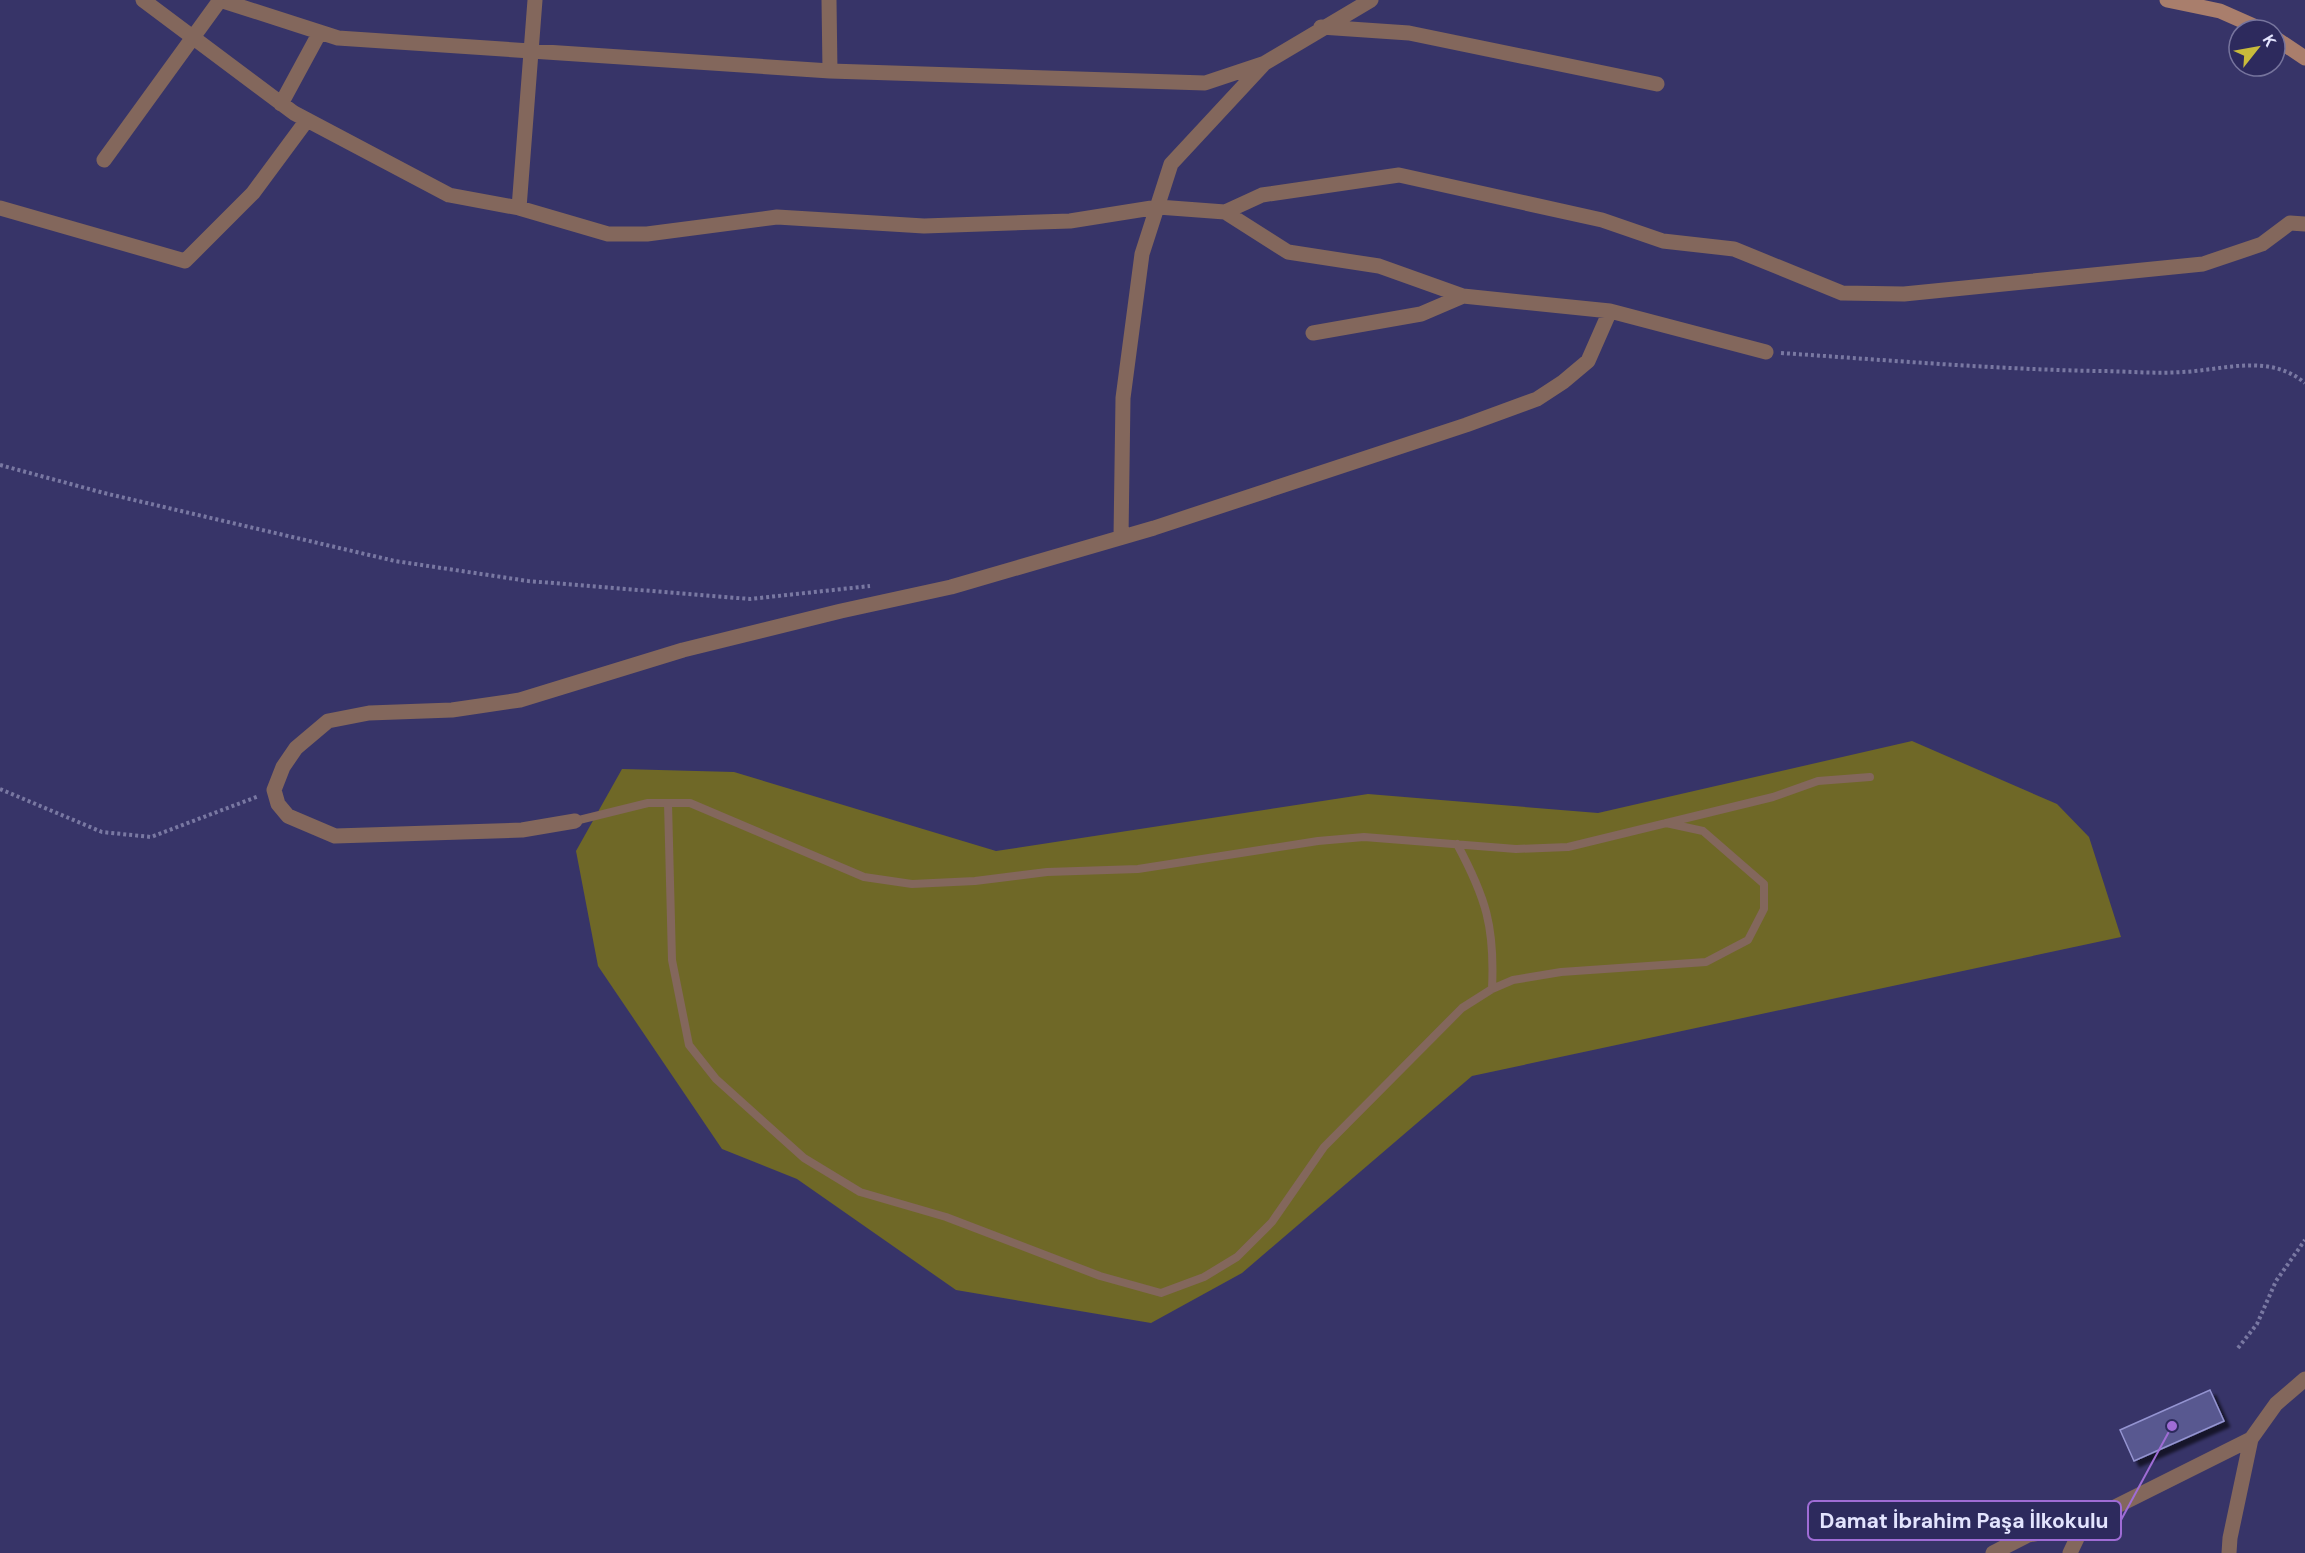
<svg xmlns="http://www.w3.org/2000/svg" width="2305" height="1553" viewBox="0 0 2305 1553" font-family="'DM Sans',sans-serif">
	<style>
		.green { fill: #6f6827 }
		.building { fill: #595890; stroke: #9494d1; stroke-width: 1.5; filter: url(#shadow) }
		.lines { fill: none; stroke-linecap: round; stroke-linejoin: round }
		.path { stroke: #7978a2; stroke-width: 4; stroke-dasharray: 3 3; stroke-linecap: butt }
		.service { stroke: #83675c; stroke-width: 8 }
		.minor { stroke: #83675c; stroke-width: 15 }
		.secondary { stroke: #a97e6c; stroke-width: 15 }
		.leader { fill: none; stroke: #9f6cd5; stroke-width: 2 }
		.callout-dot { fill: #9f6cd5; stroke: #2d2a5d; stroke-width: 2 }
		.callout { fill: #2d2a5d; stroke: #9f6cd5; stroke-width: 2 }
		.callout-label { font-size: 21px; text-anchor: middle; font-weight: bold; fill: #e3e4fe }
	</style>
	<defs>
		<filter id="shadow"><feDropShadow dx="5.5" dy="5.5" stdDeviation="1.5" flood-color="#0009"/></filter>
	</defs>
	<rect width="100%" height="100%" fill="#373468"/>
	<path class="green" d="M1912,741L2057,804L2089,837L2121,937L1472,1076L1242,1273L1151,1323L956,1290L797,1179L722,1149L598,966L576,851L622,769L734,772L996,851L1368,794L1598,813Z"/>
	<path class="building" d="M2210,1390L2224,1421L2134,1461L2120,1430Z"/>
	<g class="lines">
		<path class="path" d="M1781,353C1886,360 1991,369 2096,371C2125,371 2154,374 2183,372C2224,370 2269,353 2305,383
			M0,465L104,493L395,561L528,581L750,599L870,586
			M0,789L102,832L151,837L259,796
			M2238,1348L2257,1324L2276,1281L2305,1240"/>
		<path class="service" d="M668,803L672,960L689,1045L716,1079L804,1158L860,1192L946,1217L1100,1276L1161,1293L1204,1277L1237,1257L1272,1222L1324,1147L1462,1008L1492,989L1513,980L1561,972L1706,962L1748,940L1764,909V884L1703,831L1666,823
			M575,821L648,803H690L864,877L912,884L975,881L1047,872L1138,869L1318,841L1364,837L1516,849L1568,847L1773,797L1818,781L1870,777
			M1457,844C1486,898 1495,927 1492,989"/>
		<path class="minor" d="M143,0L294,113L449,195L519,208L535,0
			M220,0L338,38L830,71
			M829,0L830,71L1205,83L1265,63L1371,0
			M1321,27L1409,33L1657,84
			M281,104L320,32
			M104,160L220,0
			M0,208L185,261L253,193L307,120
			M519,208L608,234H647L777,217L924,226L1070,221L1158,207L1225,212L1288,252L1379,266L1463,296L1610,311L1766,352
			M1225,212L1262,195L1399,175L1602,220L1663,241L1734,249L1842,293L1904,294L2203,264L2262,244L2290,223L2305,224
			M1313,333L1421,314L1463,296
			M1121,537L1123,398L1142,254L1171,164L1263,65
			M575,821L522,830L335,836L288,816L278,804L274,790L283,767L296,748L328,721L369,713L452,710L520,700L683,650L841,611L951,587L1154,528L1466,425L1537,399L1563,382L1588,361L1610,311
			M1993,1553L2028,1535L2075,1527L2251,1439L2276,1404L2305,1379
			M2070,1553L2079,1534L2090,1524
			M2229,1553L2230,1538L2251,1439"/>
		<path class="secondary" d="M2167,0L2220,11L2263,30
			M2275,38L2305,58"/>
	</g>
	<path class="leader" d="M2172 1426L2121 1520"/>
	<circle class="callout-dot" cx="2172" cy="1426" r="6"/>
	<rect class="callout" x="1808" y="1501" width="313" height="39" rx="6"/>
	<g class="callout-label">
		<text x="1964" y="1528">Damat İbrahim Paşa İlkokulu</text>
	</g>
	<g transform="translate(2257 48) rotate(59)"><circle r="28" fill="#2d2a5d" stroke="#76749d" stroke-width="1.5"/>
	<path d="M0-4.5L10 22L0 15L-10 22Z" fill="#c8bb3b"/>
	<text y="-9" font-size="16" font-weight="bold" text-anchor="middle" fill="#e3e4fe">K</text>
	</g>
</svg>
